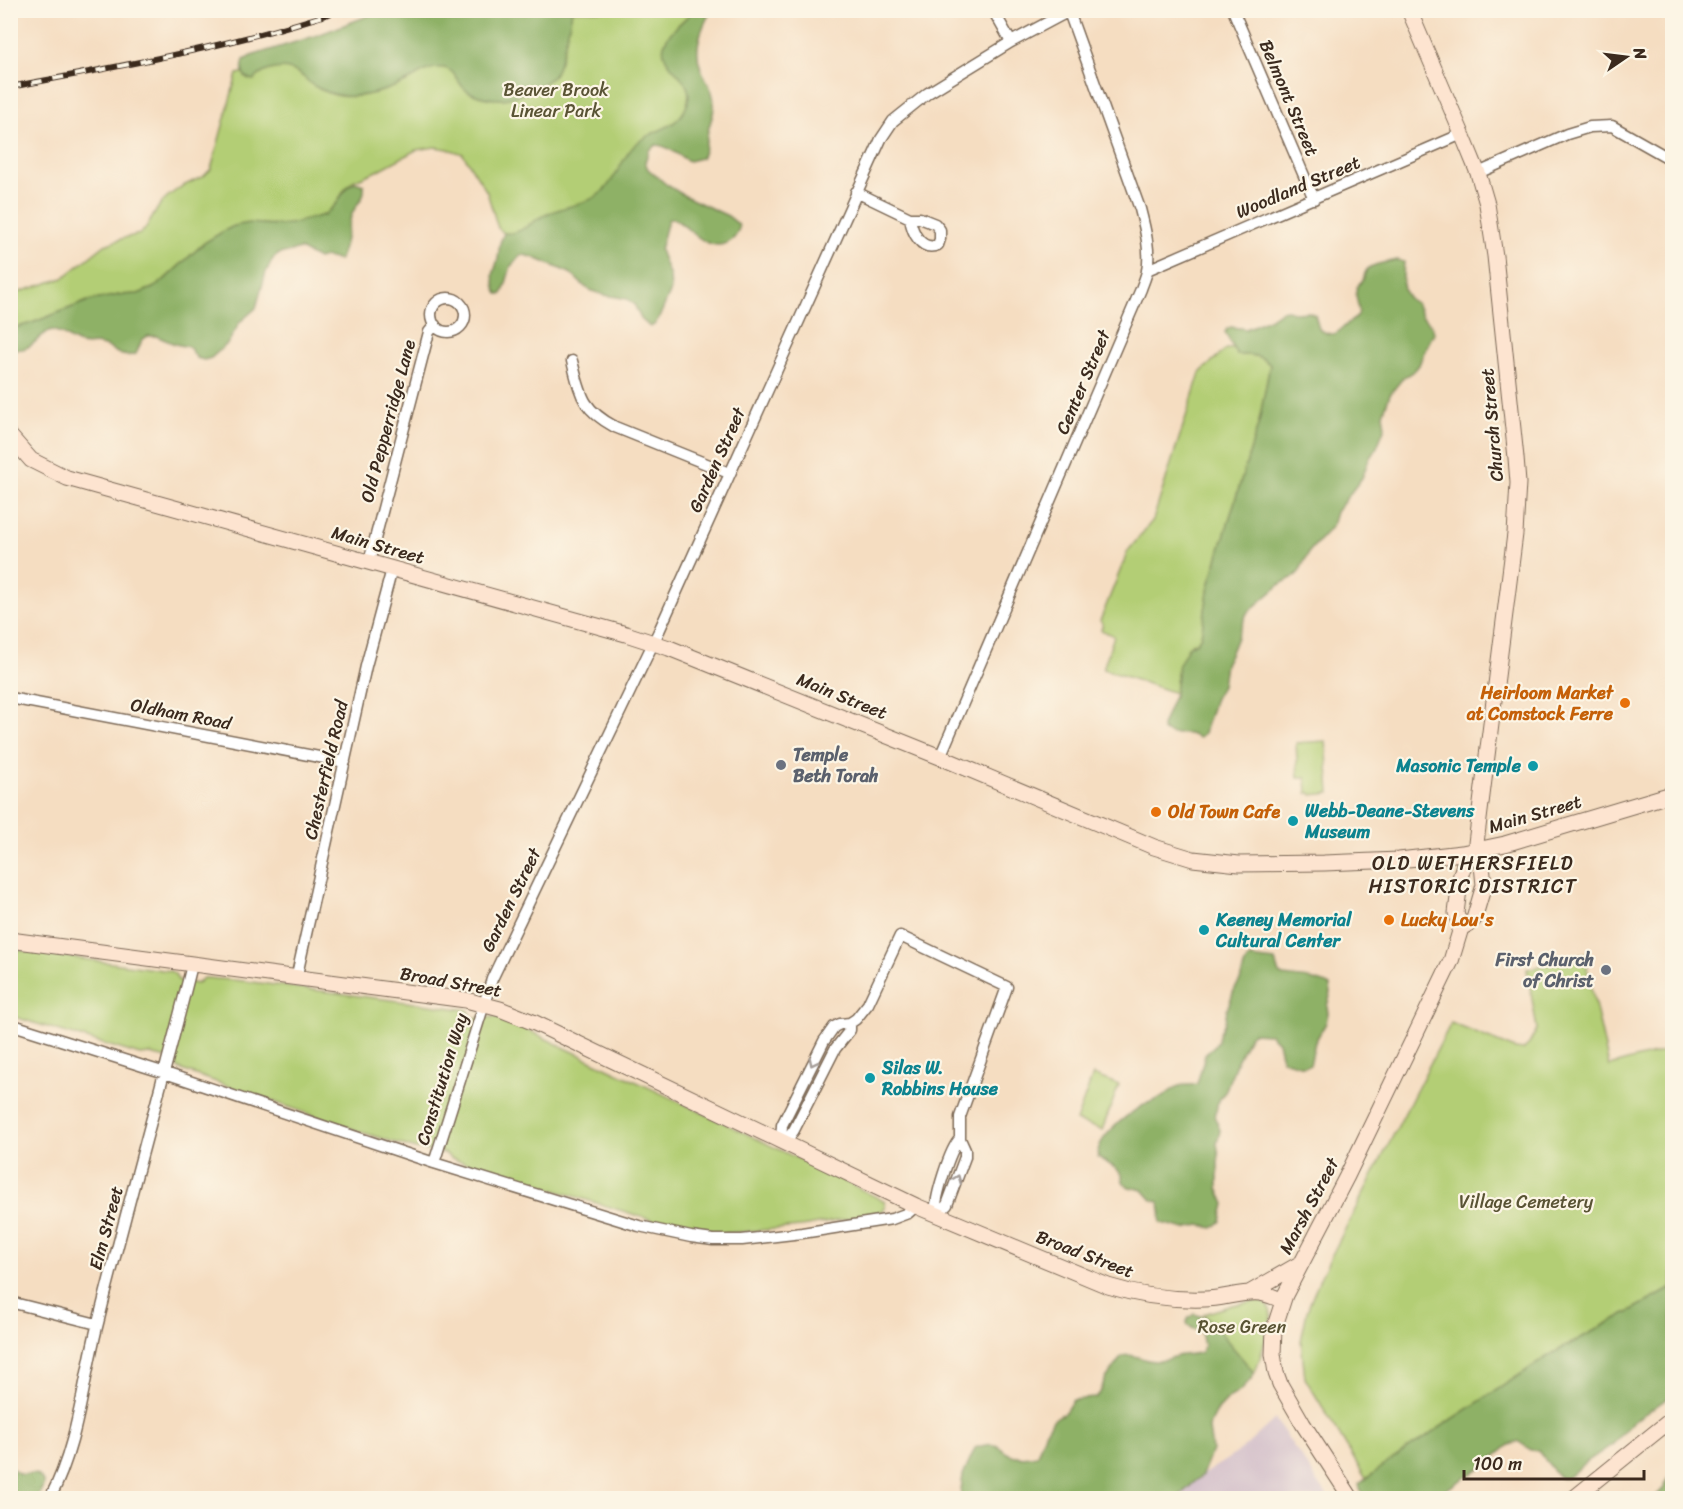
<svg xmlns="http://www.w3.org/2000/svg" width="1683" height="1509" viewBox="0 0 1683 1509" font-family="Sriracha,sans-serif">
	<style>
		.industrial { fill: #d1bdc9 }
		.green { fill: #b3ce74; stroke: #777c49; stroke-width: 1.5 }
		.forest { fill: #8eb166; stroke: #646e42; stroke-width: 1.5 }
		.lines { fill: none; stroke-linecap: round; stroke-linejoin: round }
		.street-casing { stroke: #7c6957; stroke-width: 13 }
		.secondary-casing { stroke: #7c6957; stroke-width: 17 }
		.street { stroke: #fff; stroke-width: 10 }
		.secondary { stroke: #fde4d0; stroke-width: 15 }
		.rail-casing { stroke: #3b2a1e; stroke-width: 6 }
		.rail { stroke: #fcf5e5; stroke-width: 4; stroke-dasharray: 11; stroke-linecap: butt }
		.oneway { stroke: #a79f9a }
		.food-dot { fill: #e8710a; stroke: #fcf5e5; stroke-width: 2 }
		.worship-dot { fill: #6b7280; stroke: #fcf5e5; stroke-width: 2 }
		.culture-dot { fill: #0f9aa8; stroke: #fcf5e5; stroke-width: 2 }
		.labels { text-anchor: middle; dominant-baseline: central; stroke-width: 4.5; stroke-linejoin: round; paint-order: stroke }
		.park-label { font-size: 18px; fill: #595334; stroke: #fcf5e5 }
		.street-label { font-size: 18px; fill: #3b2a1e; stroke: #fcf5e5 }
		.food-label { font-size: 18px; font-weight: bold; fill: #c56008; stroke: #fcf5e5; text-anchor: start }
		.worship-label { font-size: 18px; font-weight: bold; fill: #5b616d; stroke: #fcf5e5; text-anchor: start }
		.culture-label { font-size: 18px; font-weight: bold; fill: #0d838f; stroke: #fcf5e5; text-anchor: start }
		.neighbourhood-label { font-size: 20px; letter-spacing: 1.5px; fill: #3b2a1e; stroke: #fcf5e5 }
	</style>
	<rect width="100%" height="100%" fill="#fcf5e5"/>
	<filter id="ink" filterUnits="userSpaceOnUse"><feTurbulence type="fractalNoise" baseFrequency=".0167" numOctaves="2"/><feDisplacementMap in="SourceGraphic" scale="12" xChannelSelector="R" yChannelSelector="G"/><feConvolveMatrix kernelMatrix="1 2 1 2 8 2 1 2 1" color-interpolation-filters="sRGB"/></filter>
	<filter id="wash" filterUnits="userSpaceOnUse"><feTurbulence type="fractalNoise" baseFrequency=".008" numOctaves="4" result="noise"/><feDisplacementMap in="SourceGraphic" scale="24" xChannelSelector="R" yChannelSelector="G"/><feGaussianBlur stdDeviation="1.35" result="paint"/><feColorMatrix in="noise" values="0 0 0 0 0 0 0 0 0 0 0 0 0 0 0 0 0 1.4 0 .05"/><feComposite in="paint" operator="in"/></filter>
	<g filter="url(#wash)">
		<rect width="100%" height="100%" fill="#f5ddc1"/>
		<path class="industrial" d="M1275,1419L1329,1498H1177L1202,1475L1240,1451Z"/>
		<path class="green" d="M397,10L693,11L677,26L664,54C671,65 682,75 687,85C690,92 689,100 686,108C675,131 651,130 634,146L596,229L537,220L520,231L508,234L504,233L498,228L487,192L463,154L448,149L435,147L416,150L379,170L353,181L345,189L336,204L324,215L306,221L286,225L257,224L230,228L204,243L157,286L138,294L119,295L88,301L32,323L11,329L10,295L63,278L105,245L124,238L140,234L146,228L159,206L167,197L181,187L204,176L211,169L237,74L298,62L296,72C306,78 314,85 324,90C343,102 368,95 388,89Z
			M1226,349H1233L1237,355C1250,355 1261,354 1270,365L1259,422L1209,586L1201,636L1197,642L1191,644L1178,667L1175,693L1103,669L1114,636L1101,630L1103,623L1100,621L1128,551L1153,520L1200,373Z
			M1326,741L1330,793L1312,795L1311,793H1307L1306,778H1298L1296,743Z
			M10,949L170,971L175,974L178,980L197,984L203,978H208L244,981L468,1010L473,1018C481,1019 488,1017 495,1017C500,1017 506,1020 511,1022C635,1082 761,1139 884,1201C888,1209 883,1211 876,1214L801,1227L728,1233L703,1232L678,1228L450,1158L445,1153L416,1149L361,1132L179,1069L175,1064V1060L150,1054L140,1055L11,1016Z
			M1586,953L1588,963L1586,964L1609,1066L1672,1049V1288L1550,1355L1407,1449L1366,1479L1305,1378L1301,1341L1307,1311L1320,1278L1451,1023L1515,1049L1523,1050L1529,1044L1537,1029L1527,969L1569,959V957Z
			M1093,1075L1119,1085L1102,1130L1076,1121Z
			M1255,1301C1265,1301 1270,1307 1272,1316C1264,1338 1263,1359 1251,1380L1204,1314L1232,1305Z"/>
		<path class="forest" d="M383,10H572V11C569,26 562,64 553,76C551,79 545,82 542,84C520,100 493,104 469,92C457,86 457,70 444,68C428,66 418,75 406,82C388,90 364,98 344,96C334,95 323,91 314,86C309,83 305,78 300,74C285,64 265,68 254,80C242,79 241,70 244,60L251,56L318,35Z
			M693,10L711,11C701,29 693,48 701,69C706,81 714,90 714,104C715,113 710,121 708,131C706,140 706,150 701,158L689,161C678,156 668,145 656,145L649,150L645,162L648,169L667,185L685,196L728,216L738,224L739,228C737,235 734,240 727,243C707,252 691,229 676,220L672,218L668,220L660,250L670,277L671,290L659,318L654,325L650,327L641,319L634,304L627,299L623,298L604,295L592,291L585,287L570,273L532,257L524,255L520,256L511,266L504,290L502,294H498L495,288L493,275L498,259L500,243L504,233C522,235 531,221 545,215C564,205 587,206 603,191C619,176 623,152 641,140C658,128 678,128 687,105C698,77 658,68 664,45C668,31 684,22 693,10Z
			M355,182L364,185C365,199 360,199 354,210C345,225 348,246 339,260L325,257L318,259L300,249L279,254L273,259L266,272L256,308L240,322L228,343L211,358L204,360L197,358L189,347L175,344L156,336H148L142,340L136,354C117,360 115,347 100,345C94,343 87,346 81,344C69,341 64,332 51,330C37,336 32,352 14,349L11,343V329L32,323L88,301L119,295L138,294L153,288L163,281L204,243L222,232L234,226L249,223L274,225L290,224L324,215L336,204L348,186Z
			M1397,260L1404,262C1403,278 1399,296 1416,303L1422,316L1432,326L1434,333L1424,352L1419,365L1415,370L1403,378L1390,394L1383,414L1385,427L1377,447L1369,459L1362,478L1336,512L1332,526L1309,552L1299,572L1294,577L1282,583L1247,613L1231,652L1225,664L1222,686L1215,698L1204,733L1200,738C1196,737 1193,735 1189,734C1179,732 1174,737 1162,730V726L1175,693L1178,667L1188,647L1197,642L1201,636L1209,586L1259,422L1270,365C1262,354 1250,355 1237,355L1225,332L1227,329L1231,327L1246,329L1269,319L1281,311L1288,310L1295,313L1309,312L1315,315L1319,329C1333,338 1337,334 1347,324C1351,320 1356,320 1358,315C1361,306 1353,297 1357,287C1358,284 1361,282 1363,280C1365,276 1364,271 1369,268C1376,263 1389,262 1397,260Z
			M1250,958L1275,961L1279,974L1283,976C1298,978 1317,978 1330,986L1331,993L1327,1006L1328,1013L1326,1023L1315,1042L1310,1065L1303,1066L1282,1060L1278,1042L1270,1034L1253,1033L1250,1035L1237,1061L1225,1092L1218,1100L1215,1118L1220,1130L1217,1144L1219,1155L1218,1162V1188L1225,1204L1221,1221L1213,1228L1199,1225L1185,1229L1161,1223C1159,1216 1163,1207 1159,1202L1152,1200L1143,1190L1129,1187L1123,1182L1122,1175L1117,1169L1098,1157C1095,1138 1127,1115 1142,1106C1149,1102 1157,1100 1164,1096C1169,1093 1173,1088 1179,1086C1185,1084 1191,1086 1197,1084L1205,1055L1218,1042L1219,1035L1225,1022L1227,1010L1234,990L1240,981L1244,967L1247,960Z
			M1672,1288V1395L1633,1422L1613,1444L1582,1465L1567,1478H1560L1538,1451L1531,1450L1519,1442L1509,1445L1486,1464L1433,1498H1364C1361,1494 1360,1490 1359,1484L1407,1449L1550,1355Z
			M1194,1314L1207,1318L1210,1320L1252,1370L1253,1376L1242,1390L1230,1397L1215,1413L1210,1423L1209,1429L1212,1450L1202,1475L1177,1498H960L963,1475L975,1448C981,1446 989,1443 995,1445C1000,1446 1003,1451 1007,1453C1016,1458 1028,1457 1037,1455L1045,1433L1053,1420L1065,1412L1073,1400L1095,1398L1100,1393L1105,1380L1122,1356C1139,1353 1140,1361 1154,1361C1164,1362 1173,1356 1182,1355C1189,1354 1194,1355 1201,1352L1204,1346L1201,1332L1188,1326L1187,1322L1188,1319Z
			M11,1468C12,1469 19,1473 20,1474C32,1476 37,1469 44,1483L38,1498H11Z
			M1672,1476V1498H1654L1664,1488L1668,1478Z"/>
	</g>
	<g filter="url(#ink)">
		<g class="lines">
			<g class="street-casing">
				<path id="street" d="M993,10L1011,42
					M1233,10L1314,199
					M1478,173L1567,134L1590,127L1612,126L1672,160
					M856,192L910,218H920L935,224L940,230V239L938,245C921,252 912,232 910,218
					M1147,270L1462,134
					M431 315a17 17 0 1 1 34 0a17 17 0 1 1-34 0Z
					M572,361C581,396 582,409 615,427L729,473
					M369,562L429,332L435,325
					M10,698L345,762
					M940,757L1141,289C1143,283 1146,277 1147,271C1151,252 1145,228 1140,209L1069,12
					M296,979L366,666L392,569
					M850,1023V1030L835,1049L794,1130L789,1137L781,1142L782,1125L824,1041L834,1027L840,1024L850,1023L856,1019L868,1004L900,936L1007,987L960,1117V1139L965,1150V1157L947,1205L936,1215
					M10,1024L165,1073L434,1163L639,1226L691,1237L713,1240H742L802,1233L892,1219L908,1213L916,1206
					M434,1163L492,979L659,631L881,139L893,121L928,93L1011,42L1071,10
					M936,1215C933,1202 950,1148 960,1139
					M10,1302L97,1324
					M50,1498C78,1445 83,1381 98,1323C128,1203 162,1085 192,965"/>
			</g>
			<g class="secondary-casing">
				<path id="secondary" d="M1409,10L1462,134L1478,173L1487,204L1495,256L1516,458L1518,483L1515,534L1475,851
					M10,436L31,460L67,478L626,634L669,648L940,757L1154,847L1193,859L1239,864L1324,863L1399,860L1462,853L1505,844L1672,794
					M1461,928L1470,923L1474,919L1484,885L1482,865L1475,851
					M10,940L466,1000L500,1009L535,1023L916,1206L1108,1286C1140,1296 1171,1300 1205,1299C1223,1299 1242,1291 1260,1293C1268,1294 1275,1298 1282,1300
					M1249,1293L1301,1263
					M1351,1498L1303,1424L1280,1384L1276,1373L1273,1354L1274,1329L1285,1295L1347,1176L1451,961L1461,928L1456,913L1461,874L1465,862L1475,851
					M1574,1498L1672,1419"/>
			</g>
			<use href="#street" class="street"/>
			<use href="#secondary" class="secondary"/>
			<g class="rail-casing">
				<path id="rail" d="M10,87C122,66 233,46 341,10"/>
			</g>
			<use href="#rail" class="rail"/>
		</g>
		<defs><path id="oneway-chevron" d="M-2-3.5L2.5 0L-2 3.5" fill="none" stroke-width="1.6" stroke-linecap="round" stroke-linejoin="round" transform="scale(1.5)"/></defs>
		<g class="oneway">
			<use href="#oneway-chevron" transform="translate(813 1062) rotate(116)"/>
			<use href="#oneway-chevron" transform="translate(957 1179) rotate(-69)"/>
		</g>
	</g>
	<g class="food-dot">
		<circle cx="1625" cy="703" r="6"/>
		<circle cx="1156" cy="812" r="6"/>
		<circle cx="1389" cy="920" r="6"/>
	</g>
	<g class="worship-dot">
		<circle cx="781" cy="765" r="6"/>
		<circle cx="1606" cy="970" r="6"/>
	</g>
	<g class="culture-dot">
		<circle cx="1533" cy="766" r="6"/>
		<circle cx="1293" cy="821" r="6"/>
		<circle cx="1204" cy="930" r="6"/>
		<circle cx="870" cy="1078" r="6"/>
	</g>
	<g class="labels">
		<g class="park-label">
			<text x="556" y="90">Beaver Brook<tspan x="556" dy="21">Linear Park</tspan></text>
			<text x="1526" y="1202">Village Cemetery</text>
			<text x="1242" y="1327">Rose Green</text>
		</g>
		<g class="street-label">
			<text transform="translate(1289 98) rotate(67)">Belmont Street</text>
			<text transform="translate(1298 187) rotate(-23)">Woodland Street</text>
			<text transform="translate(1083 382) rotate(-67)">Center Street</text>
			<text transform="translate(388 421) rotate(-75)">Old Pepperridge Lane</text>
			<text transform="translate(1492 425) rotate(-95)">Church Street</text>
			<text transform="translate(717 460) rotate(-66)">Garden Street</text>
			<text transform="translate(378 545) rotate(16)">Main Street</text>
			<text transform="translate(842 696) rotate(22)">Main Street</text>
			<text transform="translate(181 714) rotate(11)">Oldham Road</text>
			<text transform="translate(326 770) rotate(-77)">Chesterfield Road</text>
			<text transform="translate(1535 814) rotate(-16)">Main Street</text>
			<text transform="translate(511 900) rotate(-64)">Garden Street</text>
			<text transform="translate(451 982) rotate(10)">Broad Street</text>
			<text transform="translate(442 1079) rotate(-73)">Constitution Way</text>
			<text transform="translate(1309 1206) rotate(-62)">Marsh Street</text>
			<text transform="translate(106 1228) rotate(-75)">Elm Street</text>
			<text transform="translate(1085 1254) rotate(21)">Broad Street</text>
		</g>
		<g class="food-label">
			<text x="1613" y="693" text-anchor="end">Heirloom Market<tspan x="1613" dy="21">at Comstock Ferre</tspan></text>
			<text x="1168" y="812">Old Town Cafe</text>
			<text x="1401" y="920">Lucky Lou's</text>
		</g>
		<g class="worship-label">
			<text x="793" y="755">Temple<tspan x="793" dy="21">Beth Torah</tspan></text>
			<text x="1594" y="960" text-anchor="end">First Church<tspan x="1594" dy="21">of Christ</tspan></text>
		</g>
		<g class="culture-label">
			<text x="1521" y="766" text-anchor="end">Masonic Temple</text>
			<text x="1305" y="811">Webb-Deane-Stevens<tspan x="1305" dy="21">Museum</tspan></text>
			<text x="1216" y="920">Keeney Memorial<tspan x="1216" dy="21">Cultural Center</tspan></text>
			<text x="882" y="1068">Silas W.<tspan x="882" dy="21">Robbins House</tspan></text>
		</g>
		<g class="neighbourhood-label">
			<text x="1473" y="863">OLD WETHERSFIELD<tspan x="1473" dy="23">HISTORIC DISTRICT</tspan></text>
		</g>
	</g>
	<rect width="1683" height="1509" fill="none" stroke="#fcf5e5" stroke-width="36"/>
	<g transform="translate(1626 57) rotate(76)" stroke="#fcf5e5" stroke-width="4.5" paint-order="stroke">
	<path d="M0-4.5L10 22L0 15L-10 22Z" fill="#3b2a1e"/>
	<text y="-9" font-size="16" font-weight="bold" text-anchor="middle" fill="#3b2a1e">N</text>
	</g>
	<path d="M1464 1470v9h180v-9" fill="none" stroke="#3b2a1e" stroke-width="3"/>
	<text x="1473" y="1470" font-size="18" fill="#3b2a1e" stroke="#fcf5e5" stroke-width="4.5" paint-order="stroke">100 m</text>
</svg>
